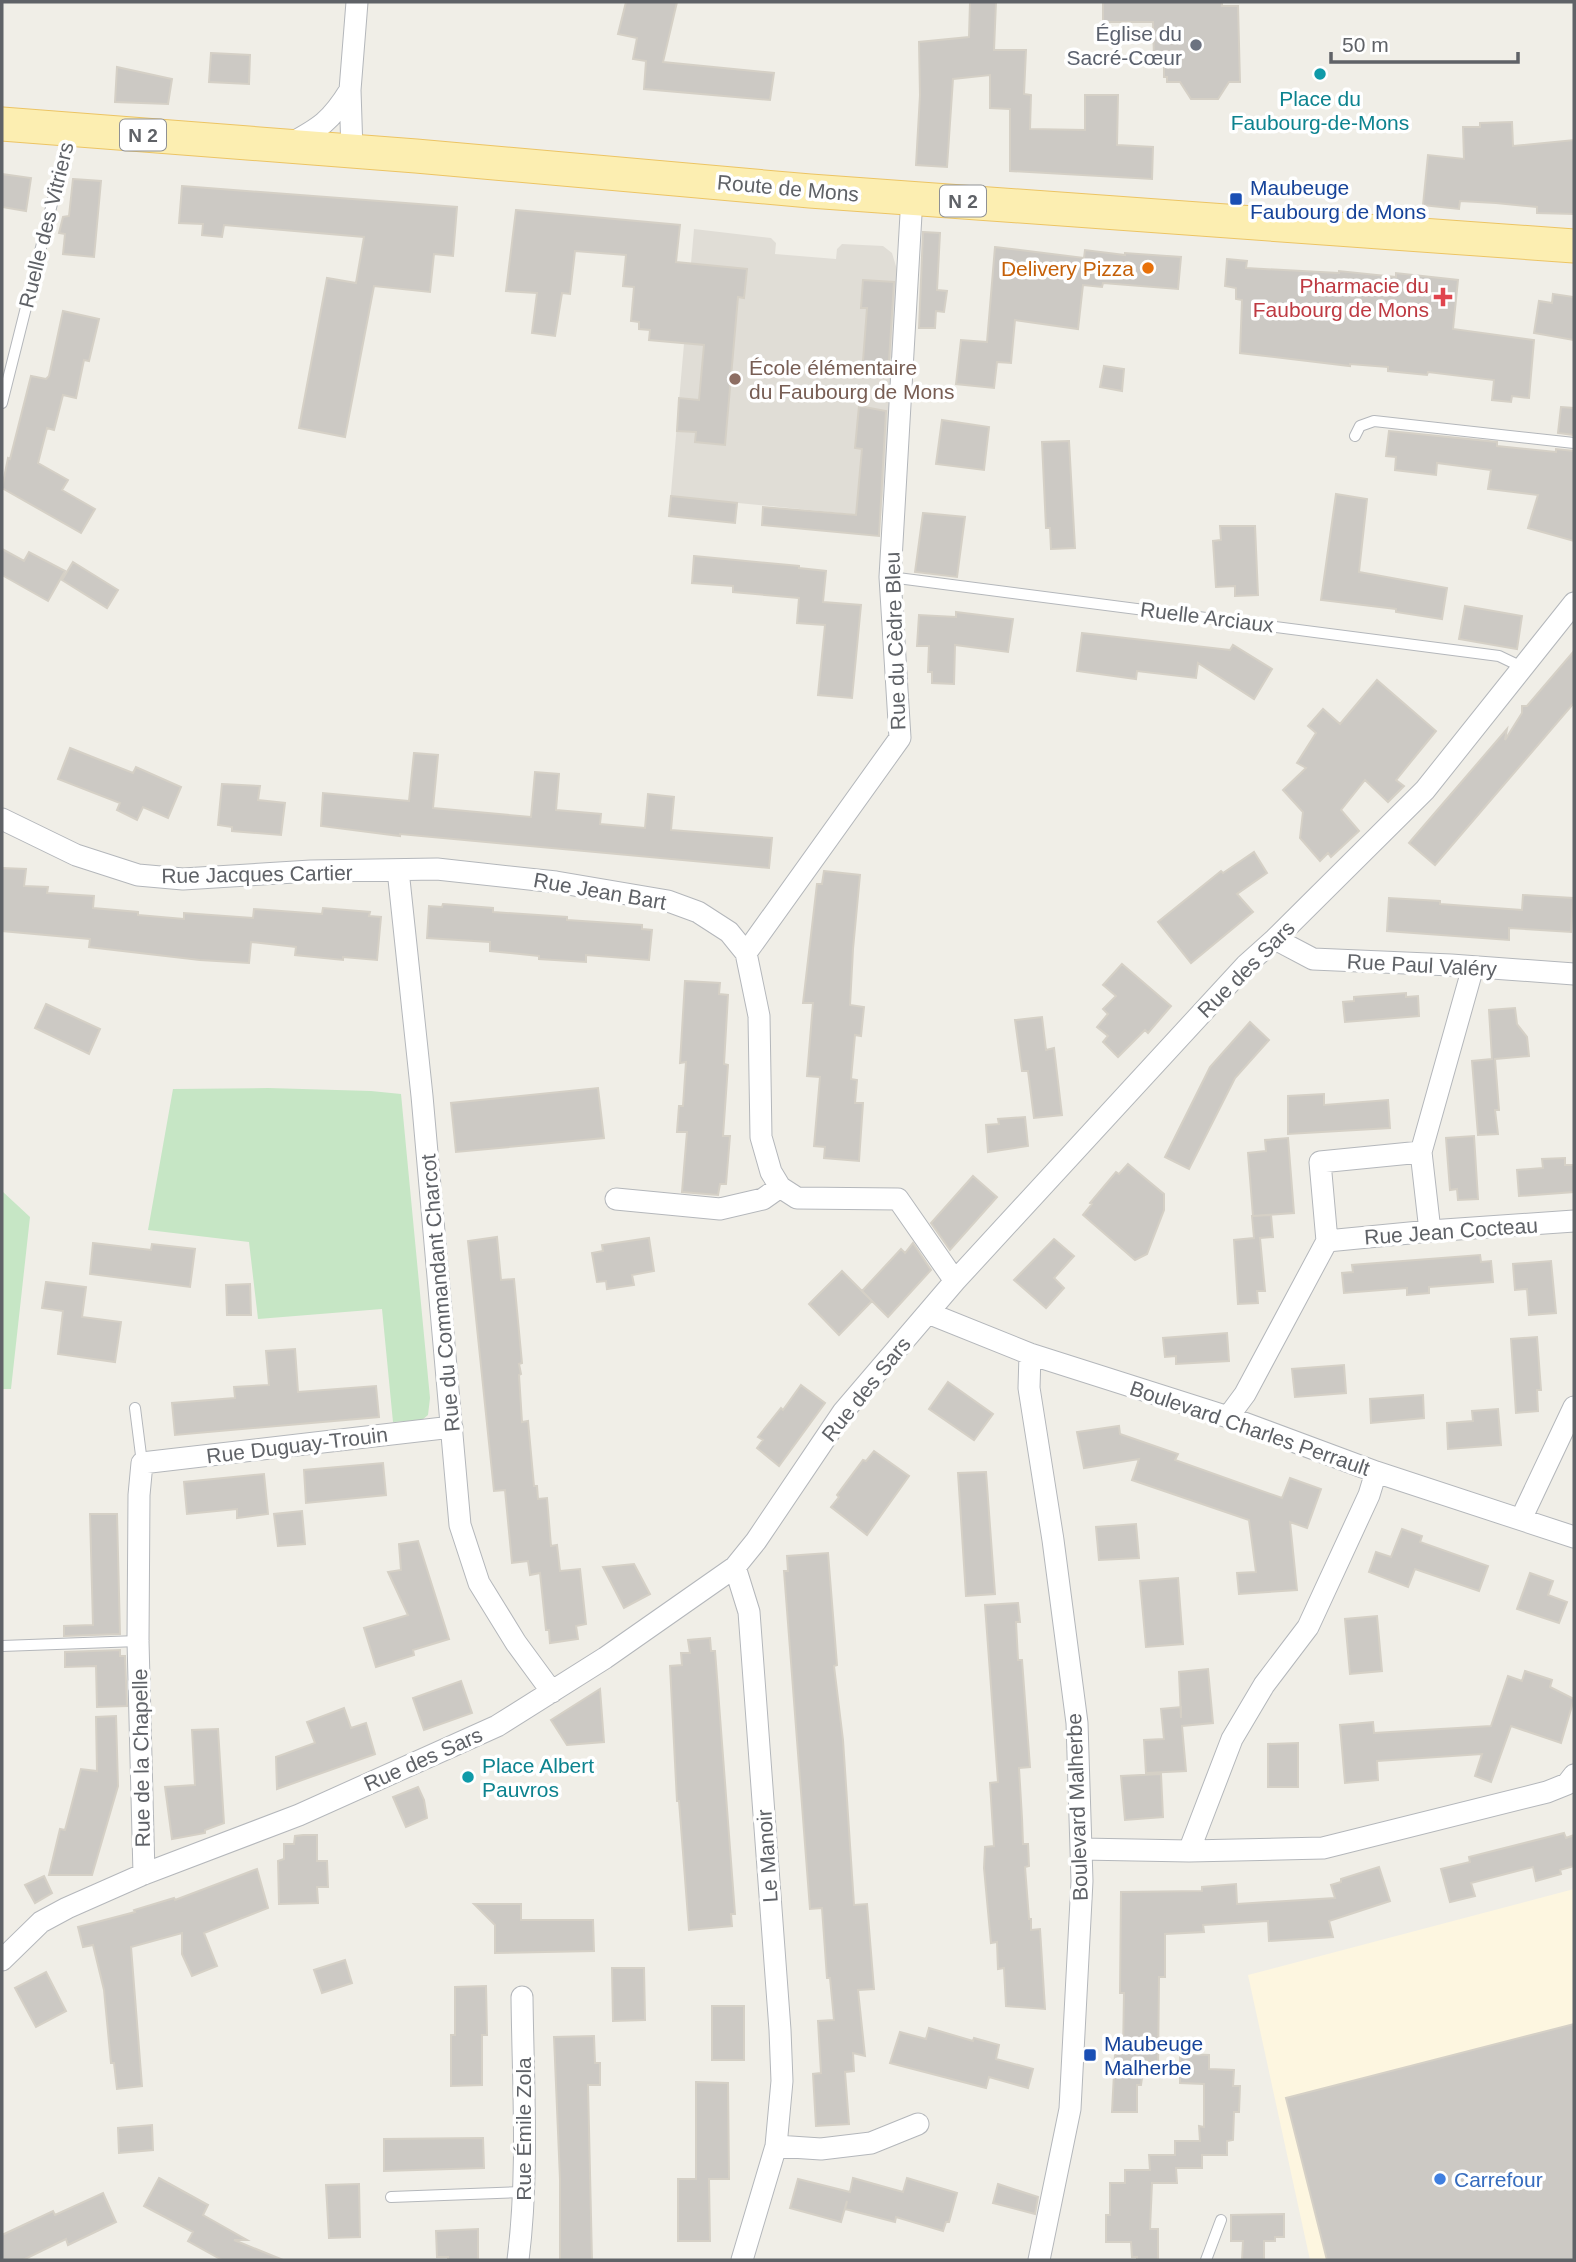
<svg xmlns="http://www.w3.org/2000/svg" width="1576" height="2262" viewBox="0 0 1576 2262" font-family="Helvetica,sans-serif">
	<style>
		.commercial { fill: #fdf6e0 }
		.education { fill: #e0ddd6 }
		.grass { fill: #c6e6c5 }
		.building { fill: #ccc9c4; stroke: #d5d0c6; stroke-width: 2 }
		.lines { fill: none; stroke-linecap: round; stroke-linejoin: round }
		.service-casing { stroke: #b4b7bb; stroke-width: 12 }
		.minor-casing { stroke: #b4b7bb; stroke-width: 23 }
		.primary-casing { stroke: #ecc464; stroke-width: 35 }
		.service { stroke: #fff; stroke-width: 10 }
		.minor { stroke: #fff; stroke-width: 21 }
		.primary { stroke: #fceeb1; stroke-width: 33 }
		.worship-dot { fill: #6b7280; stroke: #fff; stroke-width: 2.5 }
		.culture-dot { fill: #0f9aa8; stroke: #fff; stroke-width: 2.5 }
		.transit-dot { fill: #1a4fb4; stroke: #fff; stroke-width: 2.5 }
		.food-dot { fill: #e8710a; stroke: #fff; stroke-width: 2.5 }
		.health-dot { fill: #e0444e; stroke: #fff; stroke-width: 2.5 }
		.education-dot { fill: #8d6e63; stroke: #fff; stroke-width: 2.5 }
		.shop-dot { fill: #3f7fe0; stroke: #fff; stroke-width: 2.5 }
		.labels { text-anchor: middle; dominant-baseline: central; stroke-width: 7; stroke-linejoin: round; paint-order: stroke }
		.shield { fill: #fff; stroke: #8f9195; stroke-width: 2 }
		.shield-label { font-size: 19px; font-weight: bold; fill: #5f6267 }
		.worship-label { font-size: 21px; fill: #5b616d; stroke: #fff; text-anchor: end }
		.culture-label { font-size: 21px; fill: #0d838f; stroke: #fff }
		.transit-label { font-size: 21px; fill: #164399; stroke: #fff; text-anchor: start }
		.street-label { font-size: 21px; fill: #5f6267; stroke: #fff }
		.food-label { font-size: 21px; fill: #c56008; stroke: #fff; text-anchor: end }
		.health-label { font-size: 21px; fill: #be3a42; stroke: #fff; text-anchor: end }
		.education-label { font-size: 21px; fill: #785e54; stroke: #fff; text-anchor: start }
		.shop-label { font-size: 21px; fill: #366cbe; stroke: #fff; text-anchor: start }
	</style>
	<rect width="100%" height="100%" fill="#f0eee7"/>
	<path class="commercial" d="M1574,1889V2260H1310L1248,1975Z"/>
	<path class="education" d="M694,229L771,238L776,243L775,254L836,259L837,249L842,244L883,246L892,253L901,283L881,517L738,503L735,523L669,516Z"/>
	<path class="grass" d="M268,1088L371,1091L401,1094L430,1398L428,1415L422,1420L393,1422L382,1309L258,1319L249,1242L148,1230L173,1089Z
		M2,1191L30,1217L11,1389H2Z"/>
	<path class="building" d="M626,2H677L663,62L774,73L770,100L644,89L646,61L633,59L637,38L618,34Z
		M970,2H996L994,50H1026L1024,94L1031,95L1030,129L1085,130V95H1118L1117,145L1153,147L1152,179L1010,171V109L990,108V75L953,79L947,167L916,165L920,95L919,42L969,37Z
		M1103,2H1222V6H1238L1240,82H1229L1218,99H1191L1180,82H1167V77H1164V59H1154L1153,22H1103Z
		M211,53L250,55L249,84L209,82Z
		M117,67L172,79L168,104L115,102Z
		M1512,122L1513,146L1574,140V214L1537,213V207L1496,203L1460,201L1459,209L1423,205L1428,155L1464,159L1463,127H1480V123Z
		M2,174L31,178L26,211L2,207Z
		M73,179L101,181L94,257L63,254L65,234L59,233L63,217L69,216Z
		M182,186L457,207L453,256L434,254L430,292L374,286L345,437L299,428L327,278L356,283L364,237L224,225L222,237L202,235L203,224L179,223Z
		M516,210L680,225L676,262L747,269L744,298L738,297L725,445L695,442L696,432L677,431L679,398L699,400L704,345L649,340L650,330L639,329V322L631,321L634,287L623,286L626,255L575,251L570,294L562,293L555,336L532,333L537,293L506,291Z
		M923,232L940,233L937,290L947,291L944,312L936,311L935,328H919Z
		M995,247L1084,258L1085,250L1125,255V253L1181,257L1178,289L1103,283L1102,287L1083,285L1078,329L1015,320L1011,363L997,362L994,388L956,384L961,340L987,342Z
		M1227,259L1247,261L1246,268L1339,273V271L1396,277V273L1458,280L1453,329L1534,340L1529,398L1512,396L1511,402L1492,400L1494,380L1428,372L1427,375L1388,371V367L1350,364V366L1240,353L1242,300L1236,299V288L1225,286Z
		M863,280L894,282L888,377L862,374L867,308H861Z
		M1553,294L1574,297V340L1534,333L1539,301L1552,303Z
		M63,311L99,319L89,361L84,360L76,398L63,395L54,430L47,428L38,463L68,480L62,490L95,509L81,533L2,488L8,458L10,459L31,376L46,379L49,376Z
		M1104,366L1124,369L1122,391L1100,387Z
		M859,406L886,411L879,536L762,525L763,507L856,515L862,449L855,448Z
		M1561,407L1574,408V435L1558,433Z
		M942,420L989,427L984,470L936,464Z
		M1389,431L1497,442V446L1556,452V449L1574,451V541L1528,528L1538,495L1488,489L1491,470L1437,463L1436,475L1395,470L1396,457L1386,456Z
		M1069,441L1075,548L1051,549L1050,528H1046L1042,442Z
		M1336,494L1367,499L1359,572L1447,588L1442,619L1396,612V609L1321,600Z
		M671,496L737,503L735,523L669,516Z
		M923,513L965,517L957,577L915,572Z
		M1220,526H1255L1258,595L1235,596V586L1216,587L1213,541L1221,540Z
		M2,549L24,561L29,552L65,571L48,601L2,575Z
		M694,556L799,566V568L826,571L823,602L861,605L852,698L818,695L825,625L797,623L799,598L733,592V586L692,583Z
		M73,562L118,590L107,608L62,580Z
		M1465,606L1522,616L1517,649L1459,639Z
		M956,612L1013,619L1008,652L955,645L954,684L932,683V672H928L929,646H917L919,615L956,617Z
		M1082,633L1230,650L1233,645L1272,669L1254,699L1198,663L1196,678L1137,671L1136,679L1077,671Z
		M1574,651V703L1435,865L1409,843L1507,729L1505,740L1522,713V706H1527Z
		M1377,680L1436,731L1396,780L1404,786L1388,802L1365,780L1341,810L1359,831L1331,857L1328,853L1320,861L1300,838L1303,812L1283,790L1306,768L1297,763L1316,733L1308,726L1323,709L1340,724Z
		M70,748L133,773L136,767L181,787L168,818L143,807L137,820L117,810L120,803L58,779Z
		M414,753L438,755L433,808L531,817L535,772L559,774L556,810L601,814L600,824L645,828L648,794L674,797L671,830L772,838L769,868L400,834V836L321,826L323,793L409,801Z
		M222,784L260,786L258,800L285,803L281,835L232,831V827L218,825Z
		M1254,852L1267,873L1237,894L1253,912L1191,963L1158,922L1221,871L1223,873Z
		M2,868L26,869L24,886L48,887L47,893L94,896L93,908L138,912V915L184,919V913L253,918L254,909L322,914L323,908L370,912L369,916L381,917L377,960L343,957V960L295,955L296,947L251,942L249,963L200,960L89,947L90,939L2,931Z
		M824,871L860,875L853,949L850,1005L864,1007L861,1036L855,1035L851,1079L857,1080L855,1103H863L859,1161L824,1158L825,1147L814,1146L820,1077L807,1076L813,1003H803L817,884H822Z
		M1523,895L1573,898L1571,932L1509,928V940L1387,931L1389,898L1440,901V904L1522,910Z
		M443,904L493,908V912L567,917V920L642,925V929L652,930L649,960L586,955V962L539,959V956L490,951V942L427,938L429,906L442,907Z
		M1122,964L1171,1006L1148,1033L1145,1030L1118,1057L1103,1042L1108,1036L1097,1027L1108,1014L1103,1009L1116,996L1103,985Z
		M685,981L720,983L719,994L728,995L724,1064L728,1065L723,1136H730L726,1184H720L718,1195L682,1192L687,1132H677L679,1106H683L686,1062L680,1063Z
		M1406,993V997L1418,996L1419,1016L1345,1022L1343,1002L1354,1001V997Z
		M46,1004L100,1029L89,1054L35,1028Z
		M1515,1008L1517,1024L1527,1037L1529,1056L1495,1059L1499,1110H1495L1498,1134L1478,1135L1472,1061L1492,1059L1489,1010Z
		M1042,1017L1046,1050L1054,1048L1062,1115L1034,1118L1028,1071H1022L1015,1020Z
		M1250,1022L1269,1040L1235,1078L1189,1169L1165,1157L1210,1067Z
		M598,1088L604,1138L456,1152L451,1103Z
		M1324,1094V1105L1388,1100L1390,1128L1288,1134V1096Z
		M1025,1117L1028,1146L988,1152L986,1125L999,1124L998,1119Z
		M1474,1136L1478,1199L1458,1200L1457,1189L1450,1190L1446,1138Z
		M1288,1138L1294,1213L1253,1216L1248,1153L1266,1151L1265,1140Z
		M1565,1158V1165H1574V1192L1519,1196L1517,1170L1543,1168L1542,1159Z
		M1128,1164L1164,1194V1210L1147,1254L1135,1260L1083,1215L1092,1204L1090,1203L1116,1172L1119,1174Z
		M973,1176L997,1197L950,1250L931,1223Z
		M1271,1215L1273,1237L1260,1238L1265,1291H1257L1258,1303L1238,1304L1234,1240L1254,1238L1252,1216Z
		M497,1237L501,1280L514,1279L522,1363L519,1364L521,1374L519,1375L522,1422L528,1421L534,1486H537L538,1499L547,1498L551,1546L557,1545L560,1571L580,1569L586,1624L576,1626L578,1639L550,1643L549,1630H546L540,1573L530,1575L528,1561L512,1563L505,1490L494,1491L468,1241Z
		M649,1238L654,1271L632,1275L634,1285L607,1289L606,1281L597,1282L592,1253L603,1251L602,1245Z
		M1054,1239L1074,1256L1054,1278L1064,1288L1046,1308L1014,1280Z
		M93,1243L151,1250L152,1244L195,1249L190,1287L90,1274Z
		M913,1243L931,1270L888,1317L862,1291L901,1249L905,1253Z
		M1480,1255L1481,1262L1491,1261L1493,1282L1429,1287V1293L1407,1295V1288L1344,1293L1342,1273L1353,1272L1352,1265Z
		M1551,1261L1556,1313L1529,1315L1527,1289L1515,1290L1513,1264Z
		M842,1271L872,1301L839,1335L809,1304Z
		M46,1282L86,1287L82,1317L121,1322L115,1362L58,1354L63,1311L42,1308Z
		M250,1284L251,1315H227L226,1285Z
		M1227,1333L1229,1361L1176,1364V1356L1165,1357L1163,1338Z
		M1537,1337L1541,1390H1537L1538,1411L1516,1413L1511,1339Z
		M295,1349L298,1392L376,1386L379,1417L175,1435L172,1403L235,1398L234,1387L269,1385L266,1351Z
		M1344,1365L1346,1393L1295,1397L1292,1369Z
		M948,1382L993,1414L974,1440L929,1409Z
		M801,1385L825,1403L779,1466L757,1448L763,1440L758,1437L781,1408L783,1410Z
		M1423,1395L1424,1418L1371,1423L1370,1399Z
		M1498,1409L1501,1445L1448,1449L1447,1423L1473,1421L1472,1411Z
		M1119,1426L1120,1434L1178,1454L1175,1460L1282,1498L1290,1478L1321,1489L1307,1528L1290,1522L1297,1590L1239,1594L1237,1573L1256,1572L1249,1520L1132,1480L1139,1459L1084,1468L1077,1432Z
		M874,1451L909,1476L867,1535L831,1507L839,1497L837,1495L863,1460L866,1461Z
		M383,1463L386,1495L306,1503L304,1470Z
		M986,1472L995,1594L966,1596L958,1473Z
		M264,1474L268,1514L237,1518V1509L187,1514L184,1482Z
		M302,1511L305,1544L278,1546L274,1514Z
		M90,1514H117L120,1634L64,1636V1626L93,1625Z
		M1136,1524L1139,1558L1099,1560L1096,1527Z
		M1402,1529L1422,1536L1420,1542L1488,1566L1479,1591L1415,1569L1408,1587L1369,1572L1376,1552L1391,1557Z
		M418,1541L449,1639L413,1650L414,1655L376,1667L364,1628L408,1615L388,1572L401,1570L399,1544Z
		M828,1553L837,1665L834,1666L843,1740L854,1905L867,1904L874,1989L858,1990L865,2056L853,2053L854,2071L845,2072L849,2124L816,2126L813,2074L821,2073L818,2021L834,2020L830,1978H827L822,1908L810,1909L784,1571H788L787,1556Z
		M634,1564L650,1594L624,1608L603,1567Z
		M1530,1573L1553,1581L1548,1595L1567,1602L1559,1623L1517,1609Z
		M1178,1578L1183,1644L1146,1647L1140,1581Z
		M1018,1603L1020,1622H1016L1018,1660H1022L1030,1767L1019,1768L1022,1818L1023,1844H1028L1029,1866L1025,1867L1029,1919H1031V1930L1040,1929L1045,2009L1006,2006L1004,1968L998,1969L997,1942L991,1943L984,1868L985,1847L994,1846L990,1783L998,1782L985,1605Z
		M1377,1616L1382,1671L1350,1674L1345,1619Z
		M710,1638L711,1651H715L735,1914H731L732,1926L689,1930L679,1801H677L670,1666L682,1665L681,1653H690L688,1640Z
		M120,1650V1656H125L127,1706L97,1707L96,1666L65,1667V1652Z
		M1208,1669L1213,1723L1182,1726L1186,1771L1146,1773L1144,1740L1164,1739L1161,1709L1181,1707V1718L1179,1672Z
		M1525,1671L1552,1680L1550,1687L1574,1699L1561,1743L1511,1726L1491,1782L1475,1776L1482,1754L1377,1761L1378,1780L1345,1783L1340,1725L1373,1722L1374,1733L1491,1726L1508,1676L1522,1681Z
		M461,1681L472,1713L424,1730L413,1698Z
		M600,1689L604,1742L567,1745L551,1720Z
		M344,1708L351,1728L366,1723L375,1754L277,1789L276,1757L315,1743L307,1722Z
		M116,1716L118,1786L92,1875H49L60,1829L65,1830L81,1769L97,1771L96,1717Z
		M218,1729L224,1823L205,1830V1833L172,1839L165,1787L195,1785L192,1730Z
		M1298,1743V1787H1268V1744Z
		M1161,1774L1163,1817L1125,1820L1121,1776Z
		M418,1787L424,1800L427,1818L406,1827L393,1797Z
		M1564,1833L1566,1838L1574,1835V1866L1560,1870L1561,1874L1536,1881L1533,1867L1471,1883L1475,1896L1450,1902L1441,1869L1470,1862L1469,1857Z
		M303,1835H317V1861H327L328,1887H317L318,1903L279,1904L278,1861L284,1859V1844H294L295,1836Z
		M1379,1867L1390,1901L1329,1921L1333,1937L1269,1941L1268,1921L1203,1925L1204,1932L1165,1934V1977H1159L1158,2071H1143L1141,2085H1137V2112H1112L1115,2054H1123L1124,1993H1120L1121,1892L1202,1891V1887L1236,1884L1237,1904L1335,1898L1331,1885L1341,1882V1879Z
		M257,1869L268,1908L204,1933L217,1966L192,1976L182,1954V1933L131,1947L142,2086L117,2089L114,2063H111L104,1990L93,1945L83,1947L78,1927L135,1912L134,1910L174,1898L175,1900Z
		M44,1876L52,1893L35,1903L25,1885Z
		M474,1904H521V1920H593L594,1951L495,1953V1925Z
		M345,1960L352,1983L322,1993L314,1970Z
		M612,1968H644L645,2020L613,2021Z
		M46,1972L66,2011L36,2027L15,1988Z
		M486,1986L487,2035H482V2085L451,2086V2035H455V1987Z
		M712,2006H744V2060H712Z
		M1574,2024V2260H1327L1286,2098Z
		M929,2028L973,2041L974,2038L999,2045L996,2059L1033,2069L1028,2088L989,2077L986,2088L890,2063L900,2032L926,2039Z
		M594,2036L595,2063H600V2085H588L592,2260H560V2179L554,2037Z
		M1180,2054L1209,2055V2069L1234,2070L1233,2086H1240L1239,2112H1234L1233,2140L1227,2141V2155H1202V2168H1176L1177,2183H1152L1150,2229H1158V2260H1137V2257H1132L1131,2242H1106V2215H1110V2183H1125V2170H1150L1149,2155H1175V2141H1200L1199,2126L1204,2127V2084L1180,2083Z
		M696,2082L728,2083L729,2179H709L710,2241H678V2179H696Z
		M152,2125L153,2150L119,2153L118,2128Z
		M483,2138L484,2168L384,2171V2139Z
		M159,2178L208,2205L203,2215L247,2240H234L283,2260H222L188,2241L193,2232L144,2206Z
		M853,2178L903,2192L907,2178L957,2193L949,2222H946L943,2231L896,2217L895,2222L845,2209L847,2201L841,2222L790,2208L798,2179L850,2192Z
		M359,2184L360,2237L329,2238L326,2185Z
		M998,2184L1038,2197L1035,2214L993,2203Z
		M103,2193L116,2222L68,2245L66,2239L23,2260H2V2235L53,2211L55,2215Z
		M1284,2214V2237H1275V2241H1264V2260H1242L1243,2241H1231V2215Z
		M478,2229V2260H448V2257H437L436,2231Z"/>
	<g class="lines">
		<g class="service-casing">
			<path id="service" d="M2,403L70,132
				M1355,436L1360,426L1374,421L1574,443
				M890,577L1499,656L1522,667
				M135,1408L142,1463
				M2,1646L138,1641
				M391,2197L523,2192
				M1206,2260L1221,2220"/>
		</g>
		<g class="minor-casing">
			<path id="minor" d="M288,145C320,128 331,121 350,90
				M352,151L350,90L357,2
				M2,819L76,855L138,875L183,879L311,871L437,869L556,882L668,901L698,912L729,932L746,953L759,1016L761,1137L771,1172L780,1187L797,1198L898,1199L955,1281
				M398,870L422,1096L460,1525L479,1583L516,1643L552,1692
				M1275,939L1313,959L1451,965L1574,974
				M746,953L900,738L890,577L912,197
				M1421,1152L1430,1231
				M616,1199L720,1209L763,1199L780,1187
				M1327,1241L1430,1231L1574,1221
				M928,1313L1030,1354L1228,1417L1376,1472L1574,1537
				M1030,1354L1029,1388L1053,1540L1077,1723L1082,1881L1070,2109L1039,2260
				M1228,1417L1245,1394L1327,1241L1320,1162L1421,1152L1473,967
				M1521,1519L1574,1407
				M735,1567L749,1612L780,2030L782,2081L776,2146L742,2260
				M1081,1849L1189,1851L1323,1848L1547,1792L1567,1784L1574,1775
				M1189,1851L1232,1739L1264,1685L1308,1627L1369,1495L1376,1472
				M144,1874L138,1641L139,1495L142,1463L452,1427
				M2,1960L41,1922L67,1908L144,1874L299,1815L497,1726L605,1658L735,1567L756,1541L843,1412L955,1281L1246,965L1275,939L1425,790L1574,603
				M776,2146L821,2149L871,2143L918,2124
				M518,2260C529,2173 523,2084 522,1997"/>
		</g>
		<g class="primary-casing">
			<path id="primary" d="M2,124L416,156L810,191L1574,246"/>
		</g>
		<use href="#service" class="service"/>
		<use href="#minor" class="minor"/>
		<use href="#primary" class="primary"/>
	</g>
	<circle class="worship-dot" cx="1196" cy="45" r="7"/>
	<g class="culture-dot">
		<circle cx="1320" cy="74" r="7"/>
		<circle cx="468" cy="1777" r="7"/>
	</g>
	<g class="transit-dot">
		<rect x="1229" y="192" width="14" height="14" rx="3.5"/>
		<rect x="1083" y="2048" width="14" height="14" rx="3.5"/>
	</g>
	<circle class="food-dot" cx="1148" cy="268" r="7"/>
	<path class="health-dot" d="M1439.5 286.5h7v7h7v7h-7v7h-7v-7h-7v-7h7z"/>
	<circle class="education-dot" cx="735" cy="379" r="7"/>
	<circle class="shop-dot" cx="1440" cy="2179" r="7"/>
	<g class="labels">
		<g class="shield">
			<rect x="120" y="119.5" width="46" height="31" rx="5"/>
			<rect x="940" y="185.5" width="46" height="31" rx="5"/>
		</g>
		<g class="shield-label">
			<text x="143" y="135">N 2</text>
			<text x="963" y="201">N 2</text>
		</g>
		<g class="worship-label">
			<text x="1182" y="33">Église du<tspan x="1182" dy="24">Sacré-Cœur</tspan></text>
		</g>
		<g class="culture-label">
			<text x="1320" y="98">Place du<tspan x="1320" dy="24">Faubourg-de-Mons</tspan></text>
			<text x="482" y="1765" text-anchor="start">Place Albert<tspan x="482" dy="24">Pauvros</tspan></text>
		</g>
		<g class="transit-label">
			<text x="1250" y="187">Maubeuge<tspan x="1250" dy="24">Faubourg de Mons</tspan></text>
			<text x="1104" y="2043">Maubeuge<tspan x="1104" dy="24">Malherbe</tspan></text>
		</g>
		<g class="street-label">
			<text transform="translate(788 188) rotate(5)">Route de Mons</text>
			<text transform="translate(46 225) rotate(-76)">Ruelle des Vitriers</text>
			<text transform="translate(1207 617) rotate(7)">Ruelle Arciaux</text>
			<text transform="translate(895 641) rotate(-92)">Rue du Cèdre Bleu</text>
			<text transform="translate(257 874) rotate(-1)">Rue Jacques Cartier</text>
			<text transform="translate(600 891) rotate(10)">Rue Jean Bart</text>
			<text transform="translate(1422 965) rotate(3)">Rue Paul Valéry</text>
			<text transform="translate(1246 969) rotate(-45)">Rue des Sars</text>
			<text transform="translate(1451 1231) rotate(-4)">Rue Jean Cocteau</text>
			<text transform="translate(440 1293) rotate(-95)">Rue du Commandant Charcot</text>
			<text transform="translate(866 1389) rotate(-51)">Rue des Sars</text>
			<text transform="translate(1250 1428) rotate(19)">Boulevard Charles Perrault</text>
			<text transform="translate(297 1445) rotate(-7)">Rue Duguay-Trouin</text>
			<text transform="translate(141 1758) rotate(-91)">Rue de la Chapelle</text>
			<text transform="translate(423 1759) rotate(-24)">Rue des Sars</text>
			<text transform="translate(1077 1807) rotate(-92)">Boulevard Malherbe</text>
			<text transform="translate(767 1856) rotate(-94)">Le Manoir</text>
			<text transform="translate(523 2129) rotate(-90)">Rue Émile Zola</text>
		</g>
		<g class="food-label">
			<text x="1134" y="268">Delivery Pizza</text>
		</g>
		<g class="health-label">
			<text x="1429" y="285">Pharmacie du<tspan x="1429" dy="24">Faubourg de Mons</tspan></text>
		</g>
		<g class="education-label">
			<text x="749" y="367">École élémentaire<tspan x="749" dy="24">du Faubourg de Mons</tspan></text>
		</g>
		<g class="shop-label">
			<text x="1454" y="2179">Carrefour</text>
		</g>
	</g>
	<rect width="1576" height="2262" fill="none" stroke="#5f6267" stroke-width="7"/>
	<path d="M1331 52v10h187v-10" fill="none" stroke="#5f6267" stroke-width="3.5"/>
	<text x="1342" y="52" font-size="21" fill="#5f6267" stroke="#ffffff" stroke-width="5" paint-order="stroke">50 m</text>
</svg>
